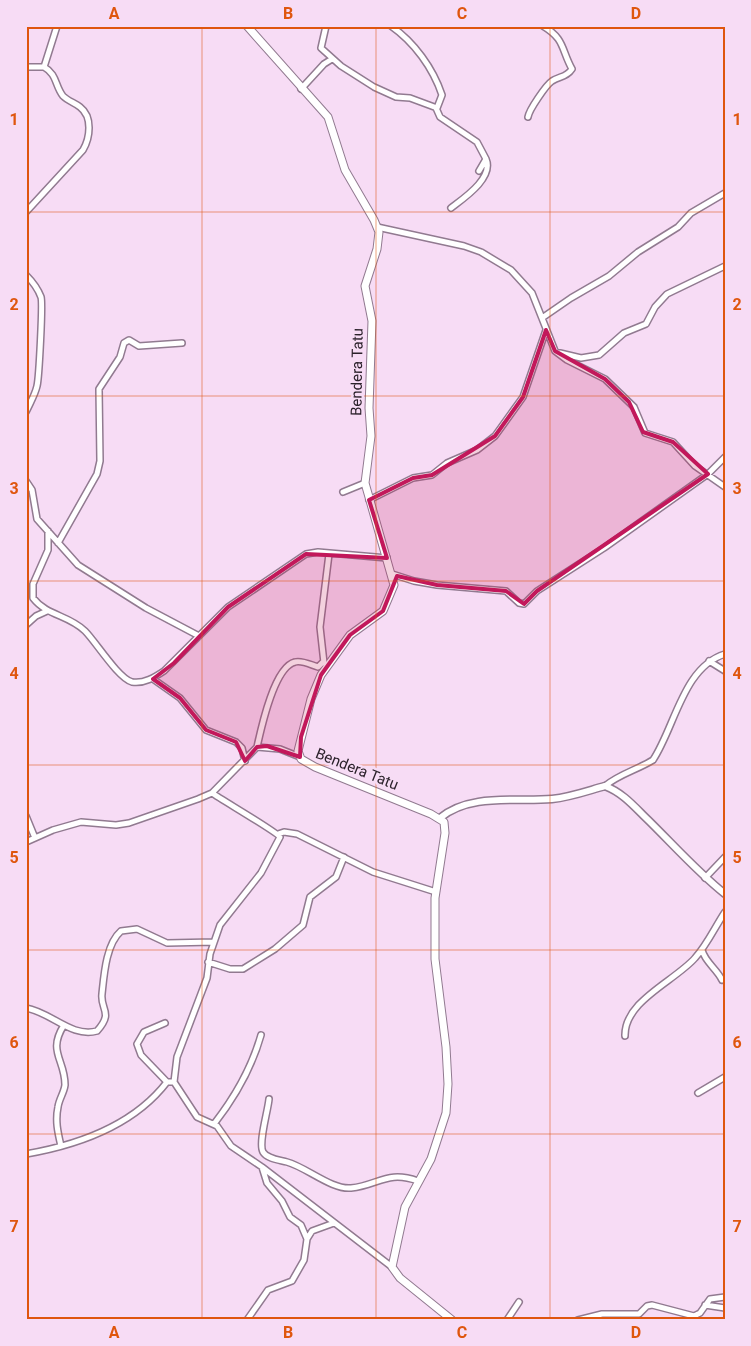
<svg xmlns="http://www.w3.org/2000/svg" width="751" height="1346" viewBox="0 0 751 1346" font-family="Roboto,sans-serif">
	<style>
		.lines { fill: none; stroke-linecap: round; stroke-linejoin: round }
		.minor-casing { stroke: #917a90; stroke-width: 8 }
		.tertiary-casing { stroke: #917a90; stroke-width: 9 }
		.secondary-casing { stroke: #917a90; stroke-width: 9 }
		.minor { stroke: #fff; stroke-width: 5 }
		.tertiary { stroke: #fff; stroke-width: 6 }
		.secondary { stroke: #fff; stroke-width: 7 }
		.marked { fill: #c2185b; fill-opacity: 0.2; stroke: #c2185b; stroke-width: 4; stroke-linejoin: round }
		.grid { fill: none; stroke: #df560e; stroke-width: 1; stroke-opacity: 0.55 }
		.labels { text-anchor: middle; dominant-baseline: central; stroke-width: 5; stroke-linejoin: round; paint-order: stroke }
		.street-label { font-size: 15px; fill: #2b212a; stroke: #f7dcf5 }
		.neatline { fill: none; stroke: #df560e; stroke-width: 2 }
		.grid-label { font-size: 16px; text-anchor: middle; font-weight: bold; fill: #df560e }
	</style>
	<rect width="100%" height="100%" fill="#f7dcf5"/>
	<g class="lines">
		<g class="minor-casing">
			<path id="minor" d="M326,26L321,48L341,66L374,87L396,97L410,98L437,108L442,95C433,68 414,42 391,26
				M26,67H44
				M301,89L324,64L332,59
				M436,108L440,117L477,142L486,159L479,171
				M528,117C529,110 546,85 552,81C560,76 567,77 572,69C561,49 565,39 543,26
				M451,208C464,198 494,178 486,159
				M26,212L83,150C90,138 93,117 80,107C75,103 68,101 63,96C55,86 57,74 44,67L57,26
				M377,227L464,246L481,252L511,270L532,293L555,351L567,360L605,379L634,407L645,433L673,442L695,466L725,487
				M26,275C32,281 38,289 41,297C43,303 39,378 37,386C35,395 30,403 26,412
				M542,318L571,298L609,276L638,252L678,227L691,213L725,193
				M560,353L581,358L599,355L624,333L646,324L655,307L667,294L725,266
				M26,481L32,490L37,519L78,565L146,608L199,636
				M343,492L365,483
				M369,500L413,478L432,475L447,463L477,450L495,436L523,397L546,330
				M48,531V550L33,584V598C47,616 69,615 85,631C96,642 118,678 132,682C144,684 155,677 164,671L228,607L306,554L318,552L387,558
				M58,543L97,474L100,461L99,389L120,357L124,343L129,340L139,346L182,343
				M392,574L414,581L437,585L506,591L519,603L524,604L537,591L604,548L708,474L725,457
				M26,625L36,616L47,611
				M709,661L725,671
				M324,663L320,627L329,554
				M153,679L180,698L206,730L236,742L242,748L245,761
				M257,747C261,729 274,667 295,662C302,660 311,665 318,667L323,662
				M605,786C619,774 637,770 653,760C675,727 683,667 725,654
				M26,816L35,838
				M278,834L284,832L297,834L373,872L436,892
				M26,842L53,830L81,822L116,825L129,823L198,799L212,793L257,747L280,749L300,757
				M705,878L725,857
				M702,950C705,962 717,969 722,980
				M208,962L230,969H243L275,949L303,925L310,897L336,877L344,857
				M26,1008C51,1012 71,1038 97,1031C114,1012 100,1010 102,994C104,975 106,944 121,931L137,929L167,943L214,942
				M165,1023L144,1032L137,1044L141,1055L167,1082
				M625,1036C624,1001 675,981 695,958C707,945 715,927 725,912
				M174,1082L177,1057L207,978L210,954L220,925L261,873L280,837C277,832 222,800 212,793
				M698,1093L725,1077
				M269,1099C268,1111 258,1143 263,1152C267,1159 280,1160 287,1162C306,1167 332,1190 351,1188C379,1185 387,1170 418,1181
				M214,1124C235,1097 252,1067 261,1035
				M61,1146C58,1133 55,1121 58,1107C59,1099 64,1093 65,1085C65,1059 47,1052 64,1025
				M26,1154C78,1145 134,1125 167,1082H174L197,1117L217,1126L231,1146L262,1167L392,1267
				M262,1167L267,1183L282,1201L290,1217L301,1225L307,1239
				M705,1305L725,1308
				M247,1320L268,1290L292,1281L304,1260L307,1239L312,1231L334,1223
				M507,1320L519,1302
				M578,1320L602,1314H639L647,1306L652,1305L694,1316L700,1313L710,1299L725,1297"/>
		</g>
		<g class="tertiary-casing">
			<path id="tertiary" d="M440,818C470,793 516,802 552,799C571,797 587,791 605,786C621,792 632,804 644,816C671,842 696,871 725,894"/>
		</g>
		<g class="secondary-casing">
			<path id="secondary" d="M247,26L328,117L345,170L374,220L379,232L377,249L365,286L372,321L369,408L371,436L365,483L394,585L383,611L350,635L321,675L311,699L298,751L301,759L315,767L431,814L444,822L445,833L435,898V959L446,1047L448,1084L446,1113L431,1159L405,1207L392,1267L400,1278L452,1320"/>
		</g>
		<use href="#minor" class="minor"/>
		<use href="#tertiary" class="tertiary"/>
		<use href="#secondary" class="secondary"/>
	</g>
	<path class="marked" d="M546,330L555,351L605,379L629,402L643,432L673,442L708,474L537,591L524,604L506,591L437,585L397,576L383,611L350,635L321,675L301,737L300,757L267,746L257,747L245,761L236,742L206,730L180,698L153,679L174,663L228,607L306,554L387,558L369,500L413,478L432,475L495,436L523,397Z"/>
	<path class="grid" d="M202,26V1320M376,26V1320M550,26V1320M26,212H725M26,396H725M26,581H725M26,765H725M26,950H725M26,1134H725"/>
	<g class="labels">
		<g class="street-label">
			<text transform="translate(357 372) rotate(-89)">Bendera Tatu</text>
			<text transform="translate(357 769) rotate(22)">Bendera Tatu</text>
		</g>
	</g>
	<rect width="751" height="1346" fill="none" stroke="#f7dcf5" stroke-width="55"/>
	<rect x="28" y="28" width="696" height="1290" class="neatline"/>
	<g class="grid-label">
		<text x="114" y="19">A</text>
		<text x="288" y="19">B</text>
		<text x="462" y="19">C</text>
		<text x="636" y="19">D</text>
		<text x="14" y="125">1</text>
		<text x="737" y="125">1</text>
		<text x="14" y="310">2</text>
		<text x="737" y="310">2</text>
		<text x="14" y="494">3</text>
		<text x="737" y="494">3</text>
		<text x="14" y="679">4</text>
		<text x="737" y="679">4</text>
		<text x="14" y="863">5</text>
		<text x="737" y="863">5</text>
		<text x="14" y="1048">6</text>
		<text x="737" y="1048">6</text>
		<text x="14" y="1232">7</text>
		<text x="737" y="1232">7</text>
		<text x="114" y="1338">A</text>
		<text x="288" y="1338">B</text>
		<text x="462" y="1338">C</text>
		<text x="636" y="1338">D</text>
	</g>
</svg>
